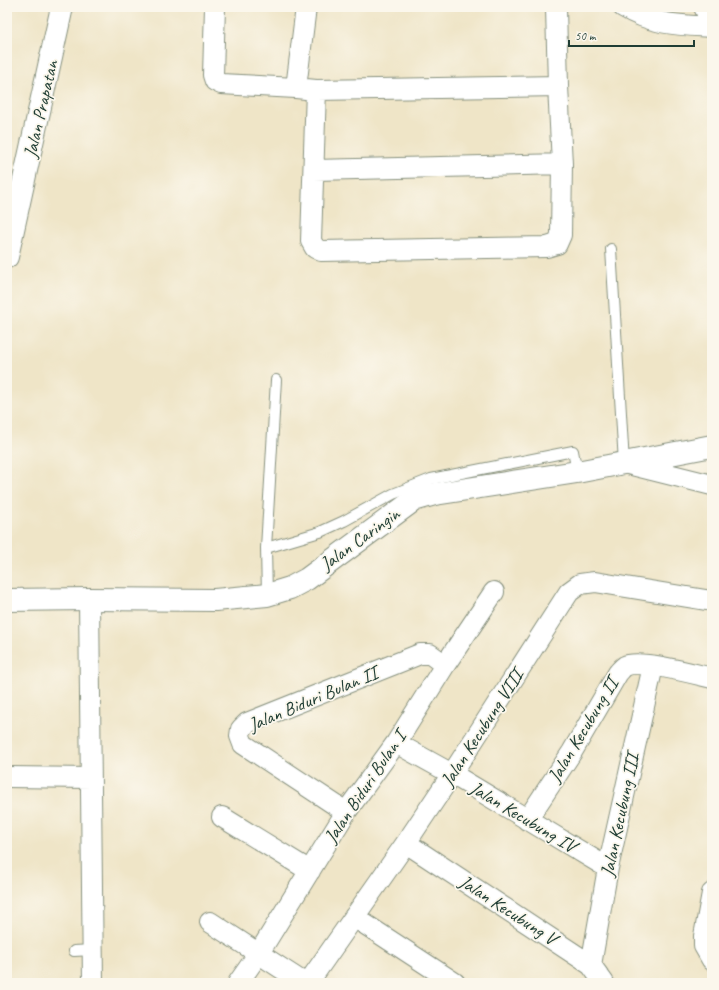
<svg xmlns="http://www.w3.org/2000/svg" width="719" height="990" viewBox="0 0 719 990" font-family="Caveat,sans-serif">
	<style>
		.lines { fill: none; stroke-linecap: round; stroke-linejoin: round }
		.lane-casing { stroke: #87917e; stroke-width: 12 }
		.street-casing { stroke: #87917e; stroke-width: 22 }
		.secondary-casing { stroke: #87917e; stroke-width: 24 }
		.lane { stroke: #fff; stroke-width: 10 }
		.street { stroke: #fff; stroke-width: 20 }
		.secondary { stroke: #fff; stroke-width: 22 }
		.labels { text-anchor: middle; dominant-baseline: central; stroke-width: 3.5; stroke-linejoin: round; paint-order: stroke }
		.street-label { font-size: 19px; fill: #1f3d34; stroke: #fbf7ec }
	</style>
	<rect width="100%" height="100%" fill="#fbf7ec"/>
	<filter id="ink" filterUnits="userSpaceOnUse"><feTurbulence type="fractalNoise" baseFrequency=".025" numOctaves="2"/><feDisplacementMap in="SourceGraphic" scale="8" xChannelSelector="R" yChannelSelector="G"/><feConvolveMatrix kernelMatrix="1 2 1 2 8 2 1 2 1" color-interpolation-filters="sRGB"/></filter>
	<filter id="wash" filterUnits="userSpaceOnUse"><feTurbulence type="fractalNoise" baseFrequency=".012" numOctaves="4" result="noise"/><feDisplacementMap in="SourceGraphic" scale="16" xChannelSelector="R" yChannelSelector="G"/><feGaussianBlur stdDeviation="0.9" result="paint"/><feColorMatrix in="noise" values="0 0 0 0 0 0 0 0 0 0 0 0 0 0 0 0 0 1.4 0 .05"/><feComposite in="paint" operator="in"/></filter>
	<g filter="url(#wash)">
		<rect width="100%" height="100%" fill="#efe5c7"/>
	</g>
	<g filter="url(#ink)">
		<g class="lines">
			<g class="lane-casing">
				<path id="lane" d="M611,249L624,463
					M266,548L276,380
					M267,595L266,548L320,532L344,521L393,494L431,479L573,451L577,472
					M74,951L92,950"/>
			</g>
			<g class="street-casing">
				<path id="street" d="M215,7L213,75L215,81L221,84L296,88L306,7
					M623,7C652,25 679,25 712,27
					M704,7L712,25
					M296,88L316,90L558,86L556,7
					M316,90L311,241L315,248L321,251L547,247L557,244L561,235L562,164L558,86
					M314,170L562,164
					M624,463L712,485
					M89,599L93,983
					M396,743L452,774L608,868
					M7,777L91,778
					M346,812L243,744L240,736L241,729L247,723L420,654H430L445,665
					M222,817L310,871
					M527,820L572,752L618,673C620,671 622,668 625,666C639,659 695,674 712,678
					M406,843L591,965L604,983
					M712,893L704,936V946L712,960
					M354,917L455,983
					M210,922L304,983
					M591,965L608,868L653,666
					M238,983L259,953L346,812L396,743L445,665L494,592
					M308,983L406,843L452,774L569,592L580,584L595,582L712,601"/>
			</g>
			<g class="secondary-casing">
				<path id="secondary" d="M7,257L62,7
					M7,600L89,599L215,600L267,595L290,588L307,579L414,500L435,494L577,472L712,446"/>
			</g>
			<use href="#lane" class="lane"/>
			<use href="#street" class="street"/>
			<use href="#secondary" class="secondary"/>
		</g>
	</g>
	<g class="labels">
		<g class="street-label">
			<text transform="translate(41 109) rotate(-77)">Jalan Prapatan</text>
			<text transform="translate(360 539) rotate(-36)">Jalan Caringin</text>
			<text transform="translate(313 699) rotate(-23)">Jalan Biduri Bulan II</text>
			<text transform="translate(482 728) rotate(-57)">Jalan Kecubung VIII</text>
			<text transform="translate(583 730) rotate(-59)">Jalan Kecubung II</text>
			<text transform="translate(365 787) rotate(-56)">Jalan Biduri Bulan I</text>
			<text transform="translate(620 815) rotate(-78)">Jalan Kecubung III</text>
			<text transform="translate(523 817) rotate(31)">Jalan Kecubung IV</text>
			<text transform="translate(508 910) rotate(33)">Jalan Kecubung V</text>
		</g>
	</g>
	<rect width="719" height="990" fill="none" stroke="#fbf7ec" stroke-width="24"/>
	<path d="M569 40v6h125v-6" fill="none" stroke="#1f3d34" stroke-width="2"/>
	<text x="575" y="40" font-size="12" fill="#1f3d34" stroke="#fbf7ec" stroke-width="3" paint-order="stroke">50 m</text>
</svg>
